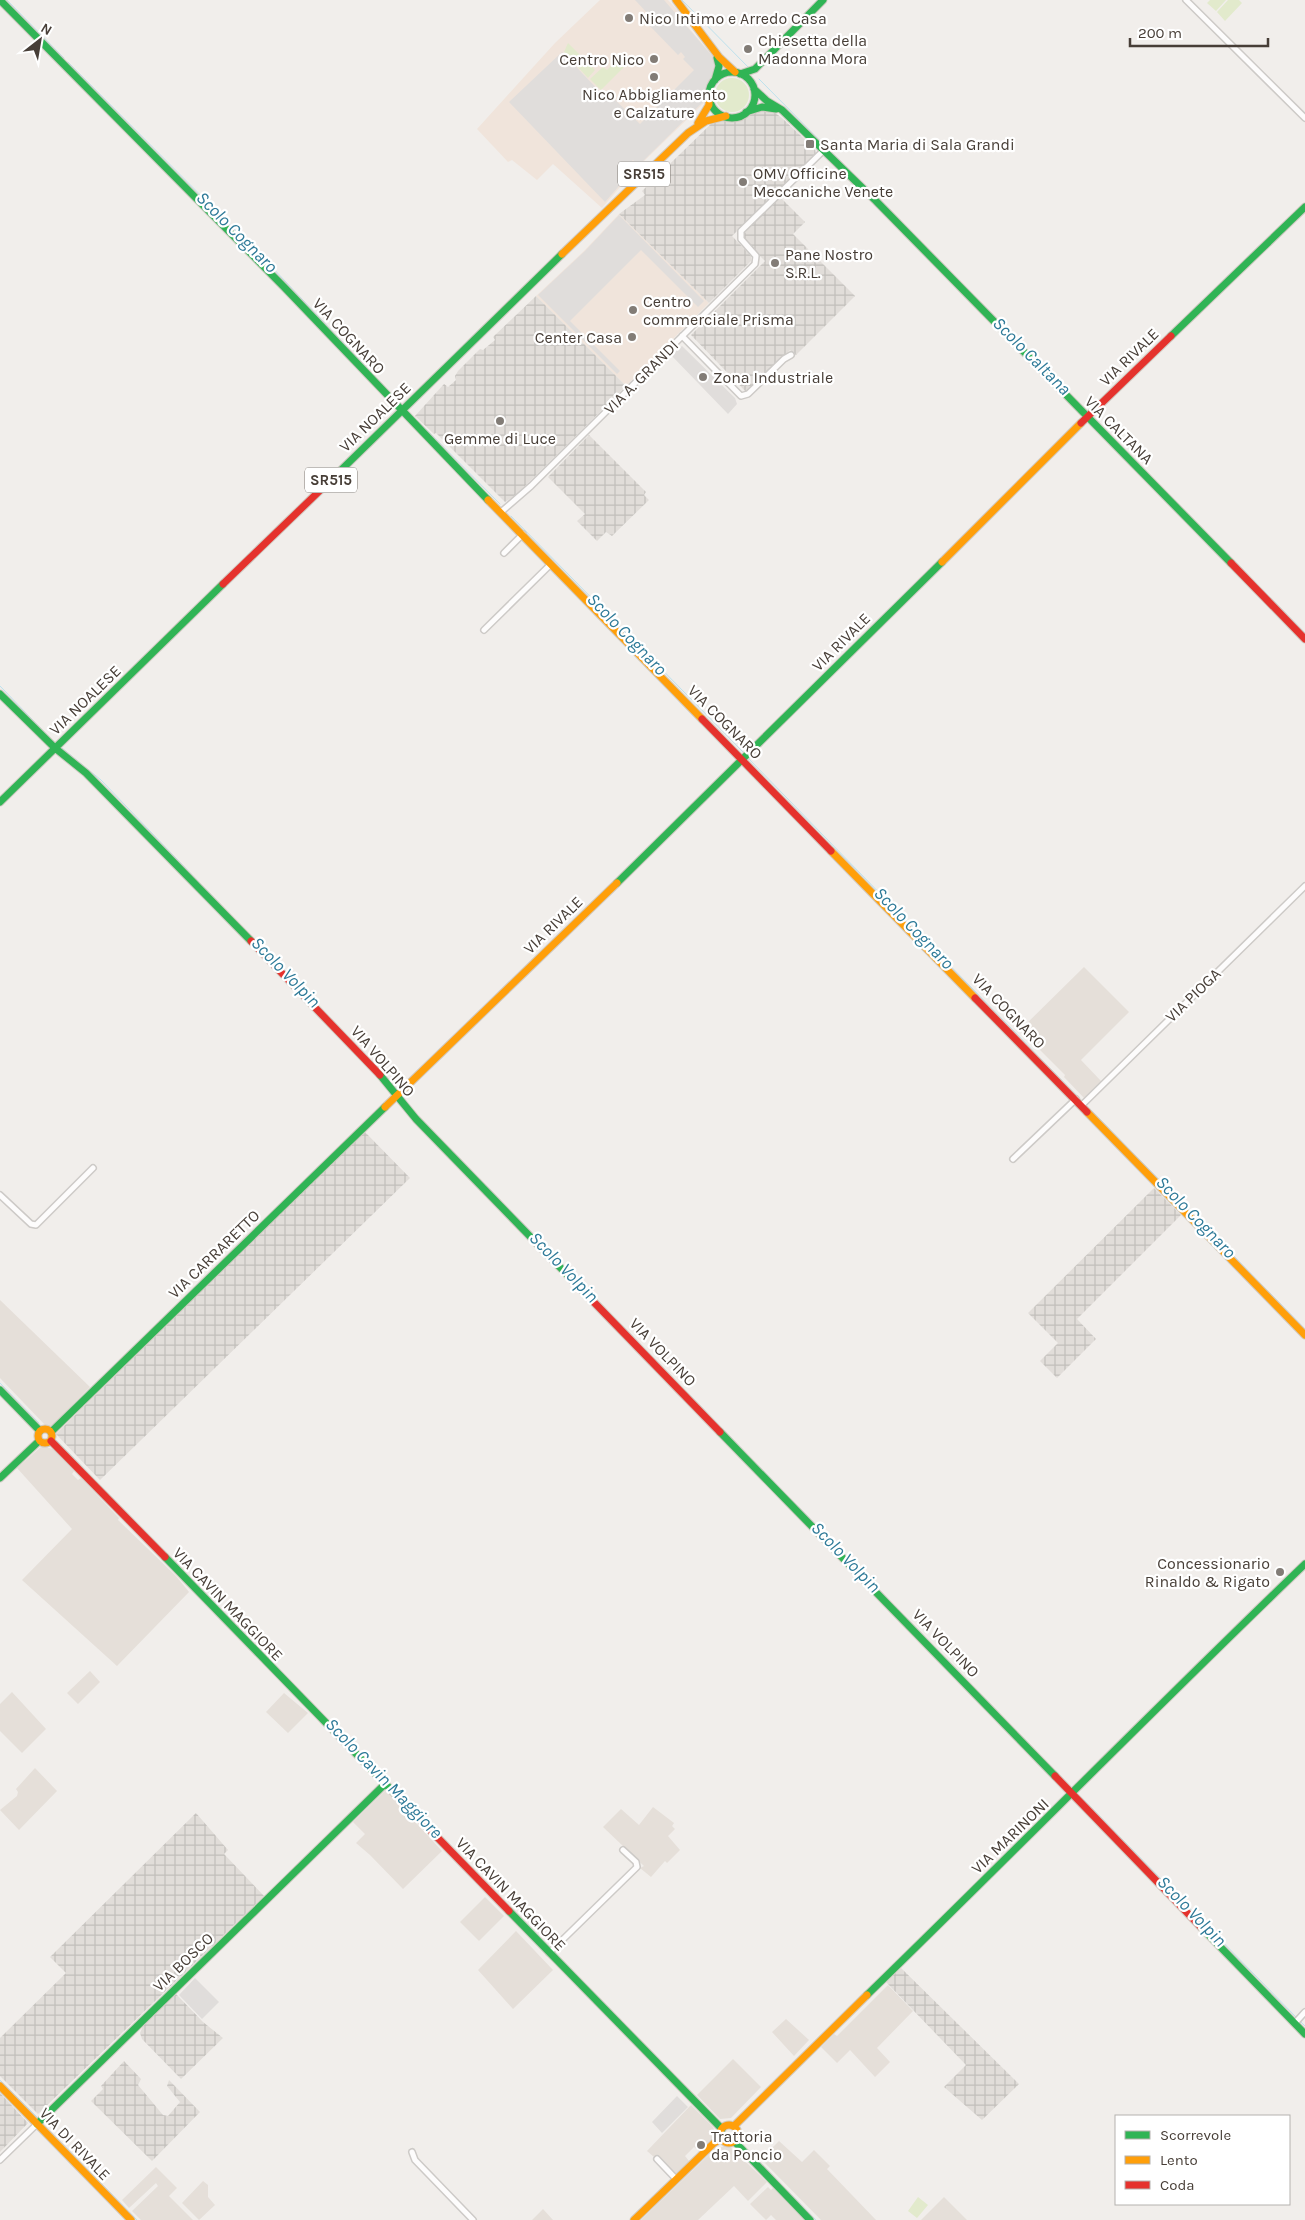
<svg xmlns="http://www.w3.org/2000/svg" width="1305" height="2220" viewBox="0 0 1305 2220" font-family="Karla,sans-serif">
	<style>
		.residential { fill: #e5dfd9 }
		.commercial { fill: #f0e4db }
		.industrial { fill: url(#industrial-grid) }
		.green { fill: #e2eacc }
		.parking { fill: #e0dddb }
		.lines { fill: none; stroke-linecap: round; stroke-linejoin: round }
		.stream { stroke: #bde1ed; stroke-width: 1 }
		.street-casing { stroke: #cdcac7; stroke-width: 8 }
		.fast-casing { stroke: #d0cac2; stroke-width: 9 }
		.slow-casing { stroke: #d0cac2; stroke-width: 9 }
		.jam-casing { stroke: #d0cac2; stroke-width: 9 }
		.street { stroke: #fdfcfc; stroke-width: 5 }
		.fast { stroke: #30b455; stroke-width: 7 }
		.slow { stroke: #ff9f0a; stroke-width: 7 }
		.jam { stroke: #e5322d; stroke-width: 7 }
		.poi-dot { fill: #827c76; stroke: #fff; stroke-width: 2 }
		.labels { text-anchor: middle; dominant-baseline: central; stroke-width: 4.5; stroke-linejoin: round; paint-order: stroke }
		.shield { fill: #fff; stroke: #7e7873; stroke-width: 1 }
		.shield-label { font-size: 15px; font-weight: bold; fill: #473e37 }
		.poi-label { font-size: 16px; fill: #473e37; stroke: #fff; text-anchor: start }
		.street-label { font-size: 16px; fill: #473e37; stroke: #fff }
		.water-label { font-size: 18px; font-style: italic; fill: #2e7a98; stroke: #fff }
	</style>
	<defs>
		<pattern id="industrial-grid" width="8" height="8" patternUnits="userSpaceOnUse" patternTransform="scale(1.25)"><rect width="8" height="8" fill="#e1ddd9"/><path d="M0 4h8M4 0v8" fill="none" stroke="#c2bfbb"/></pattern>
	</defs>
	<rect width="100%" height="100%" fill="#f1eeeb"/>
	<path class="residential" d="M1084,967L1129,1012L1081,1060L1101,1081L1084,1098L1064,1077L1065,1075L1020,1030Z
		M0,1300L90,1387L52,1426H46L0,1378Z
		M42,1446L53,1449L74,1471L72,1474L78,1480L81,1478L119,1518L118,1520L176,1576L189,1592L117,1666L22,1580L72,1529L17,1468Z
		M90,1671L100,1682L78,1704L67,1693Z
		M12,1692L46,1729L22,1753L0,1731V1704Z
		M284,1693L308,1713L288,1733L266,1712Z
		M35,1768L57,1791L19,1830L0,1810L17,1796L18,1792L16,1789Z
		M386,1790L442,1851L403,1889L370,1855L356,1843L365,1834L353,1822Z
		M653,1807L674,1823L672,1826L675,1829L668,1836L680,1850L667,1863L665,1861L651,1877L640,1868L644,1866L603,1827L621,1809L639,1825Z
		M485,1897L504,1916L479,1941L460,1922Z
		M516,1931L553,1970L513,2009L478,1970Z
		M888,1985L913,2011L877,2048L890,2062L875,2077L850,2050L837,2063L821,2047L834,2034L837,2036Z
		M786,2019L809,2040L794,2056L772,2032Z
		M733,2059L761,2087L731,2118L720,2119L697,2095Z
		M691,2105L713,2127L716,2135L699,2151L694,2147L685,2156L689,2161L675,2175L647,2151Z
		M779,2141L802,2162L814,2150L830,2166L827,2169L876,2220H821L761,2159Z
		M728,2145L767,2182L748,2201L734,2186L698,2220H641L715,2149Z
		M156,2167L177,2188L169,2196L193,2220H141L132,2211L158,2186L156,2183L129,2208L122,2200Z
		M203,2181L208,2185V2197L215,2205L199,2220L182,2203Z
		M768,2187L771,2190L773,2188L804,2220H776L771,2215L766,2220L750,2204Z
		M944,2197L967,2220H921Z
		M543,2209L553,2220H532Z"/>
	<path class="commercial" d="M600,0H668L684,17L682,20L713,56L717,72L709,85L706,101L641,164L637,166L631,164L625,170L626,180L602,208L553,164L537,180L512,160L508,162L477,129L555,43Z
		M619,214L709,303L626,386L536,296L584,251Z"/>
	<path class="industrial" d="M760,110L774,112L782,118L815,149L816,154L732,236L751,256V261L709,303L619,214L645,195L642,191L715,120H739Z
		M780,197L805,222L793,234L855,296L796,355L790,350L747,393L691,335L765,261L745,241L744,235L748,228Z
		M536,296L626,386L516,495L505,502L436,433L434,434L415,416L444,384L448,387L456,380L455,376L458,371L480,349L483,350L495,340L493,337Z
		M589,435L646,492L644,495L649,500L612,536L606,532L597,541L577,521L585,514L548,477Z
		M364,1131L410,1178L100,1480L56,1434Z
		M1154,1188L1181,1215L1077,1319L1096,1339L1057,1378L1040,1361L1058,1343L1028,1313Z
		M196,1813L228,1850L224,1854L264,1896L38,2114L0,2076V2038L66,1973L50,1957Z
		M901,1968L1019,2084L982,2120L944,2087L966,2065L886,1982Z
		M176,1994L203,2022L223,2038L181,2079L142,2039L140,2033L143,2026Z
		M124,2061L141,2079L138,2085L163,2115L168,2116L180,2102L167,2086L169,2080L200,2112L152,2161L91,2101L103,2089L101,2086Z
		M0,2093L28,2123L0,2152Z"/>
	<path class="green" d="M1210,0H1226L1216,11L1207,3Z
		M1228,0H1239L1242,3L1225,21L1217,12Z
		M568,43L595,70L588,78L564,52Z
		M618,59L625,66L601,90L590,79L603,67L607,70Z
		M715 95a17 17 0 1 1 34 0a17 17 0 1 1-34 0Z
		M918,2197L928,2205L917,2218L908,2211Z"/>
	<path class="parking" d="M635,0H664L713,57L716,65L705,100L639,165L633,160L623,169L621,172L626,178L605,202L509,102L562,52L602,94L606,91L640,124L694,70L683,59L685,57L681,52L678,55L647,23L651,19L650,16Z
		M619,215L704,301L698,307L641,250L570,321L620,371L617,374L538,295L585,251Z
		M682,346L735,398L737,404L728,414L671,355Z
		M195,1978L219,2002L202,2019L179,1995Z
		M677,2096L688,2107L662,2133L652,2122Z"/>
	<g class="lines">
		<path class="stream" d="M7,0L64,58
			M682,0L748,67
			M68,62L269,264L402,405
			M759,79L862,183
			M1004,327L1089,413
			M1092,416L1305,633
			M414,417L500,504
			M511,516L743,752
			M0,686L55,743
			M62,748L101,780L321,1009
			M748,758L1081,1100
			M376,1065L398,1090
			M1086,1105L1305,1329
			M426,1124L1069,1785
			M0,1383L39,1423
			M57,1441L300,1692
			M1080,1796L1296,2017
			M1299,2020L1305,2026
			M0,2080L38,2118
			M43,2124L137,2220
			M748,2150L816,2220"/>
		<g class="street-casing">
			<path id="street" d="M1186,0L1305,118
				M682,336L741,396L748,394L784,359L791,355
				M501,512L531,486L755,264L756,256L741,239V231L824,150
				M504,553L523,534
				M484,630L551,564
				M1082,1105L1305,886
				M1013,1159L1076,1099
				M0,1195L31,1224L36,1225L93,1168
				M549,1953L637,1867L636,1862L623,1850
				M1295,2023L1305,2012
				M412,2152L415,2160L473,2220
				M657,2159L676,2179
				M0,2160L37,2124"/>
		</g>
		<g class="fast-casing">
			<path id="fast" d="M0,0L284,287L488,500
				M709 95a23 23 0 1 1 46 0a23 23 0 1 1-46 0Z
				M740,74L755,69L823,0
				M715,80L719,66L717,58
				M754,89L767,101L782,110L876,201L1231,563
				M746,112L762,107L776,109
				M1171,336L1305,207
				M337,474L562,254
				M0,694L55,748L86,773L251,941
				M0,802L223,584
				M617,883L942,562
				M380,1075L416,1119L586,1294
				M0,1390L40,1431
				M51,1432L385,1107
				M720,1432L1055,1776
				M0,1478L39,1441
				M165,1557L401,1800
				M509,1911L722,2129
				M1201,1927L1305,2034
				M867,1995C1014,1852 1157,1706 1305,1564
				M37,2124L385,1784
				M734,2141L810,2220"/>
		</g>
		<g class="slow-casing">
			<path id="slow" d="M676,0L719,57L735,72
				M698,123L709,105V98
				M562,254L688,133L706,121L726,116
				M488,500L702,719
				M942,562L1081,423
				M831,851L975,998
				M385,1107L617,883
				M1087,1112L1305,1335
				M38 1436a7 7 0 1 1 14 0a7 7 0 1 1-14 0Z
				M0,2086L131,2220
				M720 2134a9 9 0 1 1 18 0a9 9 0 1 1-18 0Z
				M734,2126L867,1995
				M634,2220L714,2143L722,2138"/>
		</g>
		<g class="jam-casing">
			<path id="jam" d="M1081,423L1171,336
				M1231,563L1305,639
				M223,584L337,474
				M702,719L831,851
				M251,941L380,1075
				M975,998L1087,1112
				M586,1294L720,1432
				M51,1441L165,1557
				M1055,1776L1201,1927
				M401,1800L509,1911"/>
		</g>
		<use href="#street" class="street"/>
		<use href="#fast" class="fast"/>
		<use href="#slow" class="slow"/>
		<use href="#jam" class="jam"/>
	</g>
	<g class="poi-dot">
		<circle cx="629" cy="18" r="5"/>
		<circle cx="748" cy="49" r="5"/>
		<circle cx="654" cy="59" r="5"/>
		<circle cx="654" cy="77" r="5"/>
		<rect x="805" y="139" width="10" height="10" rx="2.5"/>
		<circle cx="743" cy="182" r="5"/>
		<circle cx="775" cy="263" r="5"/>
		<circle cx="633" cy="310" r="5"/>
		<circle cx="632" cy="337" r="5"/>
		<circle cx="703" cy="377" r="5"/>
		<circle cx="500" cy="421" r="5"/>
		<circle cx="1280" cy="1572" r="5"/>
		<circle cx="701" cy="2145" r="5"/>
	</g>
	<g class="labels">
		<g class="shield">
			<rect x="618" y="161.5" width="52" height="25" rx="4"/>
			<rect x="305" y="467.5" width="52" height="25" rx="4"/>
		</g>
		<g class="shield-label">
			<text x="644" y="174">SR515</text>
			<text x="331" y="480">SR515</text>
		</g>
		<g class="poi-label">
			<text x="639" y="18">Nico Intimo e Arredo Casa</text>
			<text x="758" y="40">Chiesetta della<tspan x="758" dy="18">Madonna Mora</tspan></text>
			<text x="644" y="59" text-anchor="end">Centro Nico</text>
			<text x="654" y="94" text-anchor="middle">Nico Abbigliamento<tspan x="654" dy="18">e Calzature</tspan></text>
			<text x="820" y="144">Santa Maria di Sala Grandi</text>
			<text x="753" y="173">OMV Officine<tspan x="753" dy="18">Meccaniche Venete</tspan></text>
			<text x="785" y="254">Pane Nostro<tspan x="785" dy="18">S.R.L.</tspan></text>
			<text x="643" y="301">Centro<tspan x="643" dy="18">commerciale Prisma</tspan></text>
			<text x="622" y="337" text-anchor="end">Center Casa</text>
			<text x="713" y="377">Zona Industriale</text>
			<text x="500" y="438" text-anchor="middle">Gemme di Luce</text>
			<text x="1270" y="1563" text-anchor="end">Concessionario<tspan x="1270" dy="18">Rinaldo &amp; Rigato</tspan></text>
			<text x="711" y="2136">Trattoria<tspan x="711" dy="18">da Poncio</tspan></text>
		</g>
		<g class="street-label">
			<text transform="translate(349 336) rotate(47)">VIA COGNARO</text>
			<text transform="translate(1129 357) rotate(-44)">VIA RIVALE</text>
			<text transform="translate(641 377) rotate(-45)">VIA A. GRANDI</text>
			<text transform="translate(375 417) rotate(-44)">VIA NOALESE</text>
			<text transform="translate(1119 430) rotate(45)">VIA CALTANA</text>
			<text transform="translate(841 642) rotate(-45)">VIA RIVALE</text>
			<text transform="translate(85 700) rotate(-44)">VIA NOALESE</text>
			<text transform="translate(725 722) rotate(45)">VIA COGNARO</text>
			<text transform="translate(553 925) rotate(-44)">VIA RIVALE</text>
			<text transform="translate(1193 995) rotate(-44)">VIA PIOGA</text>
			<text transform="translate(1009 1011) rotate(46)">VIA COGNARO</text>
			<text transform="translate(383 1061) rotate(49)">VIA VOLPINO</text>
			<text transform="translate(214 1254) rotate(-44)">VIA CARRARETTO</text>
			<text transform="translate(663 1352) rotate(46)">VIA VOLPINO</text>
			<text transform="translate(228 1604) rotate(46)">VIA CAVIN MAGGIORE</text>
			<text transform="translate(946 1643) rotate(46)">VIA VOLPINO</text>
			<text transform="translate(1010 1836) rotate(-44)">VIA MARINONI</text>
			<text transform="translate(511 1894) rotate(46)">VIA CAVIN MAGGIORE</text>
			<text transform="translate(183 1962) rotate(-44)">VIA BOSCO</text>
			<text transform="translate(75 2144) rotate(46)">VIA DI RIVALE</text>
		</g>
		<g class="water-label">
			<text transform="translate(237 232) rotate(45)">Scolo Cognaro</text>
			<text transform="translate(1032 356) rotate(45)">Scolo Caltana</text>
			<text transform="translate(627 634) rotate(46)">Scolo Cognaro</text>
			<text transform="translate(914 928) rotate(46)">Scolo Cognaro</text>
			<text transform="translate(286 972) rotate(46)">Scolo Volpin</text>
			<text transform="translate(1196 1217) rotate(46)">Scolo Cognaro</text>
			<text transform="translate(564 1267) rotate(46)">Scolo Volpin</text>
			<text transform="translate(846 1557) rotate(46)">Scolo Volpin</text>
			<text transform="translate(384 1778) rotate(46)">Scolo Cavin Maggiore</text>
			<text transform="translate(1192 1911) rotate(46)">Scolo Volpin</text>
		</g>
	</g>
	<rect x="1115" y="2115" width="175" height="90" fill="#ffffff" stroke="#b5b2af"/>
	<rect x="1125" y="2131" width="25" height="8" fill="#30b455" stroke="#b5b2af"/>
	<text x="1160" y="2140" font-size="15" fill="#473e37">Scorrevole</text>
	<rect x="1125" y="2156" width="25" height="8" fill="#ff9f0a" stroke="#b5b2af"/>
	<text x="1160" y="2165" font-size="15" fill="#473e37">Lento</text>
	<rect x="1125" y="2181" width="25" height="8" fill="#e5322d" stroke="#b5b2af"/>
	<text x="1160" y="2190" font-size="15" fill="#473e37">Coda</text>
	<g transform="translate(40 40) rotate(31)" stroke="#ffffff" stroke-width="4" paint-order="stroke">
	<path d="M0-4L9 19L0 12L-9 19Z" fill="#473e37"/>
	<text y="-8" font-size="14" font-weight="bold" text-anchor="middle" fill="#473e37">N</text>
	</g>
	<path d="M1130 38v8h138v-8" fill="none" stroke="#473e37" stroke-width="2.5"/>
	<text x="1138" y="38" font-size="15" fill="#473e37" stroke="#ffffff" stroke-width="4" paint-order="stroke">200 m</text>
</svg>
